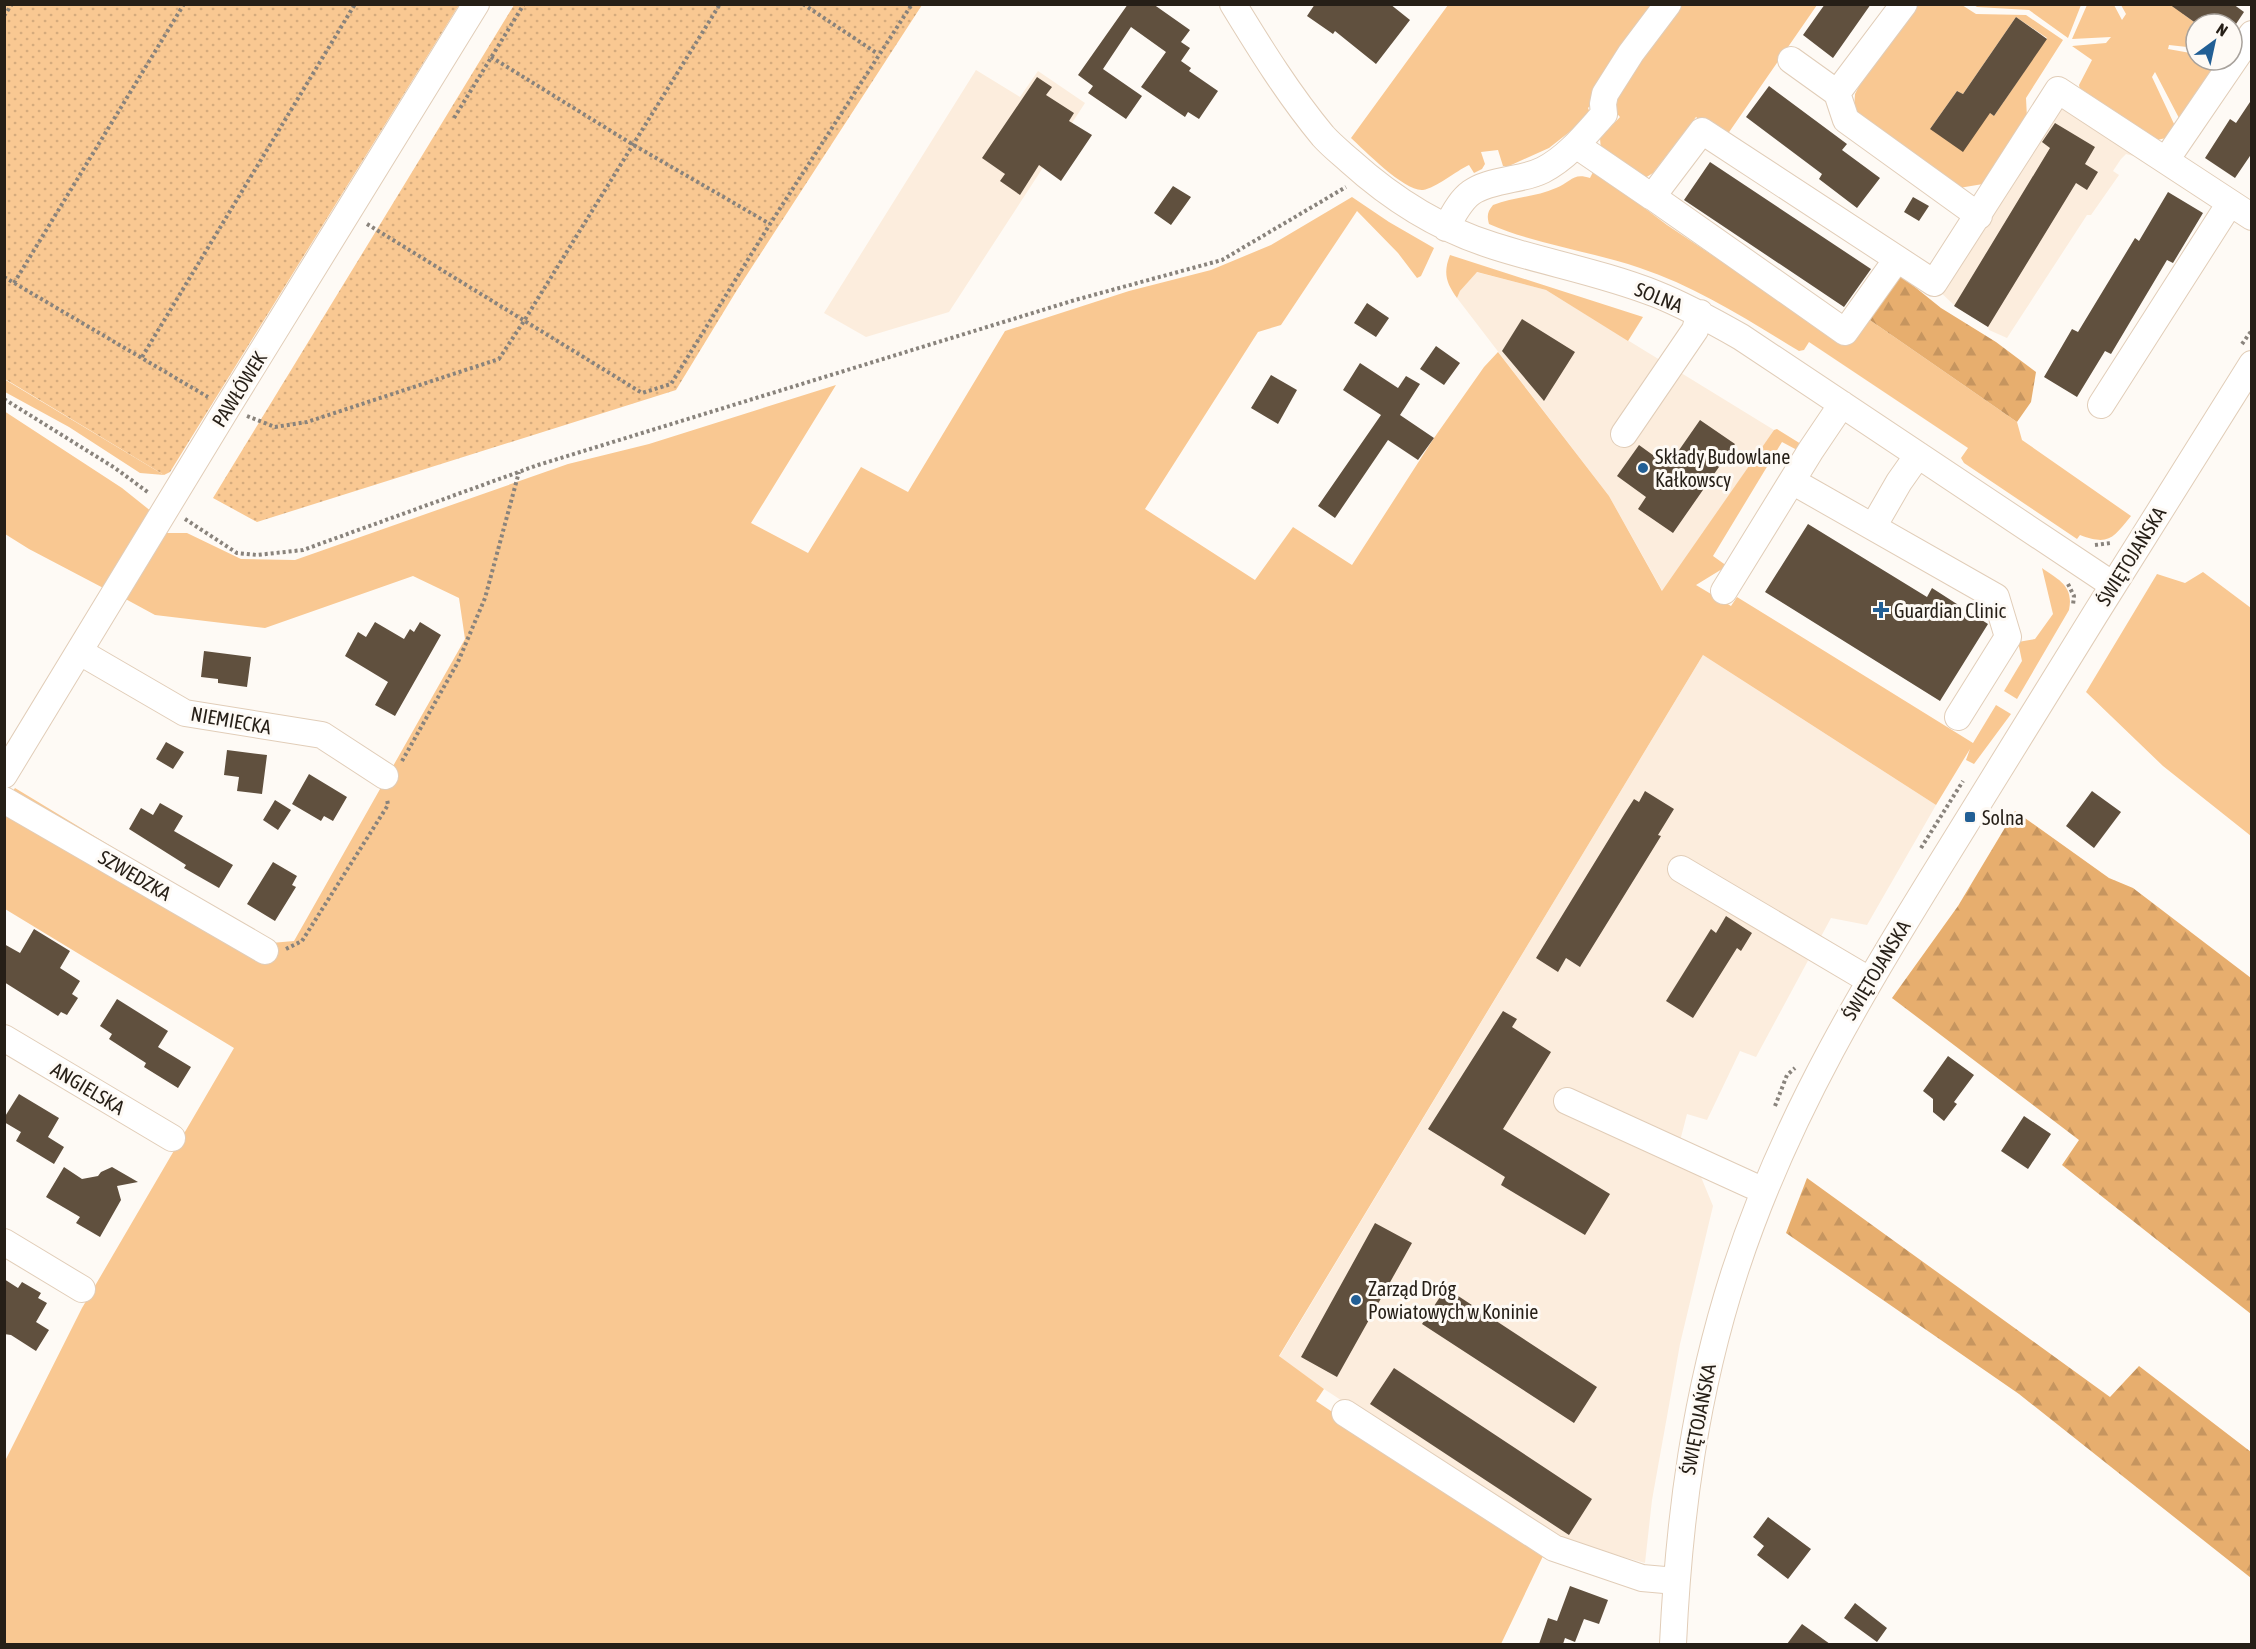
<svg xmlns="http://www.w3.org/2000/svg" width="2256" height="1649" viewBox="0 0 2256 1649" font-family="'Asap Condensed',sans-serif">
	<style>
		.built { fill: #fceddd }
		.green { fill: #f9c892; fill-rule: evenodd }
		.forest { fill: url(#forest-firs) }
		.garden { fill: url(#garden-dots) }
		.building { fill: #60503e }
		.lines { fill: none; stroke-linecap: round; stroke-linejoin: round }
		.minor-casing { stroke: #e1cdb8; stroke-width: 28 }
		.path { stroke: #89837c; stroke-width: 4; stroke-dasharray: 3 3; stroke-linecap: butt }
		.minor { stroke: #fff; stroke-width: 26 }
		.poi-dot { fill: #225f95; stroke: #fefaf5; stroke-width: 2 }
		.labels { text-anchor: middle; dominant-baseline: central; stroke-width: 6; stroke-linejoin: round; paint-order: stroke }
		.street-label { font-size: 20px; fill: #261f17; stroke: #fefaf5 }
		.poi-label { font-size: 20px; fill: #261f17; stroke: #fefaf5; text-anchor: start }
	</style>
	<defs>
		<pattern id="forest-firs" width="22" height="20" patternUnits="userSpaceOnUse" patternTransform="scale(1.5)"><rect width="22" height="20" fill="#e7ae6e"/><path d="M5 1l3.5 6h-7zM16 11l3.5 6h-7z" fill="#c6955f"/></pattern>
		<pattern id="garden-dots" width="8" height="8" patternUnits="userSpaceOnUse" patternTransform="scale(1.5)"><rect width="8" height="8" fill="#f9c892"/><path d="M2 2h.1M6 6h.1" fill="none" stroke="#d5ab7d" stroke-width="1.8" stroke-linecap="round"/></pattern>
	</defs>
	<rect width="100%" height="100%" fill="#fefaf5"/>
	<path class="built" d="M976,70L1020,97L1038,71L1085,103L949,312L866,337L824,313Z
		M2063,106L2141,158L2126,154L2121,159L2113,171L2119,175L2091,215H2087L2007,338L1989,330L1988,327L1954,305L1937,289Z
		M1476,272L1546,290L1774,430L1663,592L1609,496L1457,298L1460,291Z
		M1703,655L1936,805L1867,925L1831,918L1756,1057L1740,1051L1707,1120L1687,1114L1674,1164L1701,1177L1713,1206L1680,1344L1652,1500L1645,1563L1549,1536L1324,1389L1279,1357Z"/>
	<path class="green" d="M1448,5H1656L1598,97L1588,108L1591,115L1549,148L1509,166H1503L1498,150L1481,152L1485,164L1482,169L1474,173L1469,165C1456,171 1436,188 1423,190C1405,192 1364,150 1351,138Z
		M1677,5H1817L1725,138L1696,117L1653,173L1645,178L1601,151L1600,138L1620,117L1607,103Z
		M1911,5H1962L1976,14L2026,15L2063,40L2026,98L2027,118L1983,184L1959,188L1878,130L1854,109L1855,94L1860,84ZM2016,17L2047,38L1994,116L1990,113L1930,129L1957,91L1963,94Z
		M1974,5H2081L2068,38L2029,10L1977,7Z
		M2087,5H2114L2122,20L2126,14L2121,5H2179L2185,9L2183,14L2197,24L2196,48L2169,45L2168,49L2196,54V60H2222L2180,120L2155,72L2152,77L2175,126L2166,138L2157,140L2081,95L2079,85L2092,60L2072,46L2106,43L2111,37L2072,39Z
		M1594,170L1667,225L1845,344L1864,316L2017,422L2022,440L2131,516C2113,538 2109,546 2080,535L2077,539L1964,463L1961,458L1968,448L1809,342L1804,350L1799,351C1748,320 1697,287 1640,268C1591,251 1537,245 1489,224C1487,216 1487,212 1493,205C1513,197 1536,197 1556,188C1571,182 1573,172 1590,178Z
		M1352,197L1389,222L1434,248L1421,276L1417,278L1398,253L1357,211L1281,325L1258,332L1145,509L1255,580L1293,527L1352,565L1434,438L1484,367L1498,352L1609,496L1662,591L1774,430L1777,429L1801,444L1797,450L1782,442L1713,556L1727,566L1696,585L1731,606L1737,597L1973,743L1996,705L2011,714L1974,764L1966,760L1970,749L1936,805L1703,655L1279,1356L1324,1389L1316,1401L1544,1554L1501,1644H5V1461L82,1308L234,1048L5,909V802L15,788L271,943L294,941L465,639L459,598L413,576L265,628L155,615L120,596L163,533H187L241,559L295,560L568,464L649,444L836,385L751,523L808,553L861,467L908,492L1005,331L1129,291L1211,270L1271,245Z
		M1450,255L1643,317L1628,341L1546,290L1477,272L1460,291L1457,298C1446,283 1443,273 1450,255Z
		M4,379L164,475L140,473L69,427L5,392Z
		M4,411L122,488L152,512L109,591L29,549L5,534Z
		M2042,568C2059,580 2074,586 2069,610L2017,699L2004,691L2022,661L2018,642L2035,639L2053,614Z
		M2203,572L2251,608V836L2163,766L2086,692L2157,574L2185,583Z"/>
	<path class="forest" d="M1895,271L1941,308L1996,342L2036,372L2031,402L2017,422L1864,316Z
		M2015,811L2109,878L2133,888L2251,978V1314L2062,1165L2079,1140L1892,998L1958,906Z
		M1807,1178L2110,1397L2139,1366L2251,1452V1578L2019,1394L1786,1233Z"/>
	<path class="garden" d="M4,5H459L170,472L164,475L5,379Z
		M514,5H922L737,290L676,390L257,522L213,498Z"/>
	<path class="building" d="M1128,4H1153L1190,30L1181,42L1190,48L1181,61L1191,68L1189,71L1218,91L1199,119L1188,112L1185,117L1141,87L1166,52L1131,27L1103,69L1142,96L1126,119L1088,93L1093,86L1078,75Z
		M1315,4H1390L1410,20L1376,64L1335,31L1333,34L1307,16Z
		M1825,4H1871L1833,58L1803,35Z
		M2169,4H2233L2244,12L2236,24H2197Z
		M2016,17L2047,39L1994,116L1990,113L1963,152L1930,129L1957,91L1963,94Z
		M1037,77L1052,87L1046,95L1074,113L1069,121L1092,135L1061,181L1039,165L1020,195L1000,181L1005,174L982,158Z
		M1769,86L1847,144L1842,150L1880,178L1857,208L1819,179L1822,174L1746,117Z
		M2252,99V153L2235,178L2205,158L2230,119L2236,123Z
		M2055,123L2095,147L2085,164L2098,172L2087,190L2076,183L1988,327L1954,306L2050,148L2042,142Z
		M1710,162L1871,269L1844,307L1684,200Z
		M1173,186L1191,197L1171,225L1154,213Z
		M2168,192L2203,213L2173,263L2167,260L2111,354L2105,351L2077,397L2044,377L2072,329L2078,332L2135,238L2139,241Z
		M1913,197L1929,206L1919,221L1904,212Z
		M1367,303L1389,318L1376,337L1354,323Z
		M1522,319L1575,352L1544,401L1502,351Z
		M1436,346L1460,363L1444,385L1420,369Z
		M1360,363L1398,388L1406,376L1420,384L1400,415L1434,438L1418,460L1388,440L1335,518L1318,506L1381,415L1343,390Z
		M1271,375L1297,390L1278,424L1251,408Z
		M1700,420L1735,444L1673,533L1638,509L1646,497L1617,476L1639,445L1668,466Z
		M1808,524L1927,597L1932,588L1988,624L1940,701L1765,592Z
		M375,622L404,639L410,629L414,632L420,622L441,635L395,716L375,705L388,682L345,656L358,632L366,637Z
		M204,651L251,657L247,687L218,683V679L201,677Z
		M166,742L184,752L173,769L156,759Z
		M227,750L267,755L262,794L237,791L239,777L224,775Z
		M309,774L347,797L333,821L324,816L321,821L292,804Z
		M1645,791L1674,809L1658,835L1661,836L1580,967L1566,958L1558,972L1536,958L1625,813L1634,799L1639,802Z
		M2092,791L2121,812L2094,848L2066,826Z
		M275,800L291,810L278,830L263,820Z
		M160,803L183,816L174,831L233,865L219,888L184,868L186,865L129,829L141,808L153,815Z
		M273,862L297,876L292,885L296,887L275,921L247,904Z
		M1726,916L1752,933L1741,951L1737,948L1693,1018L1666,1001L1711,929L1716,933Z
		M34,929L70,951L60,968L80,981L72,994L78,998L67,1015L61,1012L58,1016L4,982V944L20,953Z
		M117,999L168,1031L158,1047L191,1067L178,1088L144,1067L146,1063L109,1039L112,1034L100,1026Z
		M1503,1011L1517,1019L1512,1027L1551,1052L1503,1129L1610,1194L1585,1235L1501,1185L1505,1177L1428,1129Z
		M1948,1056L1974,1075L1954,1102L1957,1104L1944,1121L1933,1112V1099L1923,1091Z
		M19,1094L59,1118L48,1137L64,1147L54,1164L16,1141L21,1132L4,1122V1118Z
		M2024,1116L2051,1134L2028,1169L2001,1151Z
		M64,1167L82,1179L98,1176L101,1172L112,1167L138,1182L117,1186L121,1200L100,1237L76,1223L80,1217L46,1197Z
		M1375,1223L1412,1243L1337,1377L1301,1357Z
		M4,1279L18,1288L22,1282L41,1293L38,1298L47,1303L36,1322L49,1330L36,1351L11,1335L4,1334Z
		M1446,1288L1597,1387L1574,1423L1422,1324Z
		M1394,1368L1592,1499L1569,1535L1370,1404Z
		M1768,1517L1811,1549L1788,1579L1757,1555L1764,1546L1753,1537Z
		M1570,1586L1608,1600L1599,1624L1584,1619L1575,1642L1565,1638L1563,1644H1539L1548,1618L1557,1621Z
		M1855,1603L1887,1628L1877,1642L1844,1618Z
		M1802,1624L1830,1644H1787Z"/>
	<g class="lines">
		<g class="minor-casing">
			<path id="minor" d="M1233,4C1261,50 1289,95 1323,136C1331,145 1341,153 1350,161C1392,199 1439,229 1494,246C1547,263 1603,273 1656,294C1686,306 1713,321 1741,337L2113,585
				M1904,4L1837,93L1846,120L1979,216
				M1791,60L1837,93
				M1576,145L1652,197L1702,131L1934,283L2058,90L2252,217
				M2166,160L2252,34
				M1650,195L1845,332L1897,259
				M1446,228C1465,191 1472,187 1512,179C1523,177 1533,175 1543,170C1568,157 1586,134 1604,114L1603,104L1605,94L1631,53L1668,4
				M2101,405L2230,203
				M1624,434L1695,330L1700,313
				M1792,481L1996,597L2008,637L1958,717
				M1873,527L1899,482L1918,455
				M1724,591L1811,450L1842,404
				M80,652L185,713L322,735L385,776
				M4,775L227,408L476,4
				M4,800L265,951
				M1681,869L1869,980
				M4,1038L172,1138
				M1567,1101L1764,1191
				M4,1242L82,1289
				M1345,1413L1554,1548L1642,1578L1676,1581
				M1673,1644C1679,1516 1695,1394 1735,1271C1790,1102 1879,964 1971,815C2064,664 2157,514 2252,364"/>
		</g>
		<path class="path" d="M803,4L878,54
			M4,16L12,4
			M491,57L632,144L770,224
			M454,118L524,4
			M367,224L642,393L671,384L770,224L912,4
			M4,277L208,397
			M14,283L184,4
			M2242,344L2252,330
			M142,357L355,4
			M4,399L115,468L149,493
			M247,416L275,427L307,422L499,359L524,321L720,4
			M185,519L237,553L257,555L303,550L538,465L1075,300L1222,260L1346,187
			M2095,545L2111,543
			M2068,584L2074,596L2073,605
			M402,761L458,662L485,598L519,472
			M1921,848L1963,781
			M286,949L302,941L388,805L387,799
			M1775,1106L1787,1075L1795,1068"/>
		<use href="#minor" class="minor"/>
	</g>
	<g class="poi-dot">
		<circle cx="1643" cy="468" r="6"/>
		<path d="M1878 601h6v6h6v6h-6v6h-6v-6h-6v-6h6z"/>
		<rect x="1964" y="811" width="12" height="12" rx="3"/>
		<circle cx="1356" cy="1300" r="6"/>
	</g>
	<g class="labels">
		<g class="street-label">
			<text transform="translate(1659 297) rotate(22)">SOLNA</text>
			<text transform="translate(239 389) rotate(-58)">PAWŁÓWEK</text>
			<text transform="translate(2131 556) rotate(-58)">ŚWIĘTOJAŃSKA</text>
			<text transform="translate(231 720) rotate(10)">NIEMIECKA</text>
			<text transform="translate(135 875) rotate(30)">SZWEDZKA</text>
			<text transform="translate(1876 970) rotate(-59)">ŚWIĘTOJAŃSKA</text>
			<text transform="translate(88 1088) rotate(31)">ANGIELSKA</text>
			<text transform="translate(1698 1419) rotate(-79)">ŚWIĘTOJAŃSKA</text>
		</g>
		<g class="poi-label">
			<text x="1655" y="456">Składy Budowlane<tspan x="1655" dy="23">Kałkowscy</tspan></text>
			<text x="1894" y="610">Guardian Clinic</text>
			<text x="1982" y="817">Solna</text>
			<text x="1368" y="1288">Zarząd Dróg<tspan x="1368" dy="23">Powiatowych w Koninie</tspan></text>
		</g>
	</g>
	<rect width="2256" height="1649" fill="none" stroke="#261f17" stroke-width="12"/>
	<g transform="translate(2214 42) rotate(33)"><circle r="28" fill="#fefaf5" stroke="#a8a29c" stroke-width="1.5"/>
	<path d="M0-4.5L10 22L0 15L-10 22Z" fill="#225f95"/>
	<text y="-9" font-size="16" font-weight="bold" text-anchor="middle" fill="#261f17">N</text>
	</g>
</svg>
